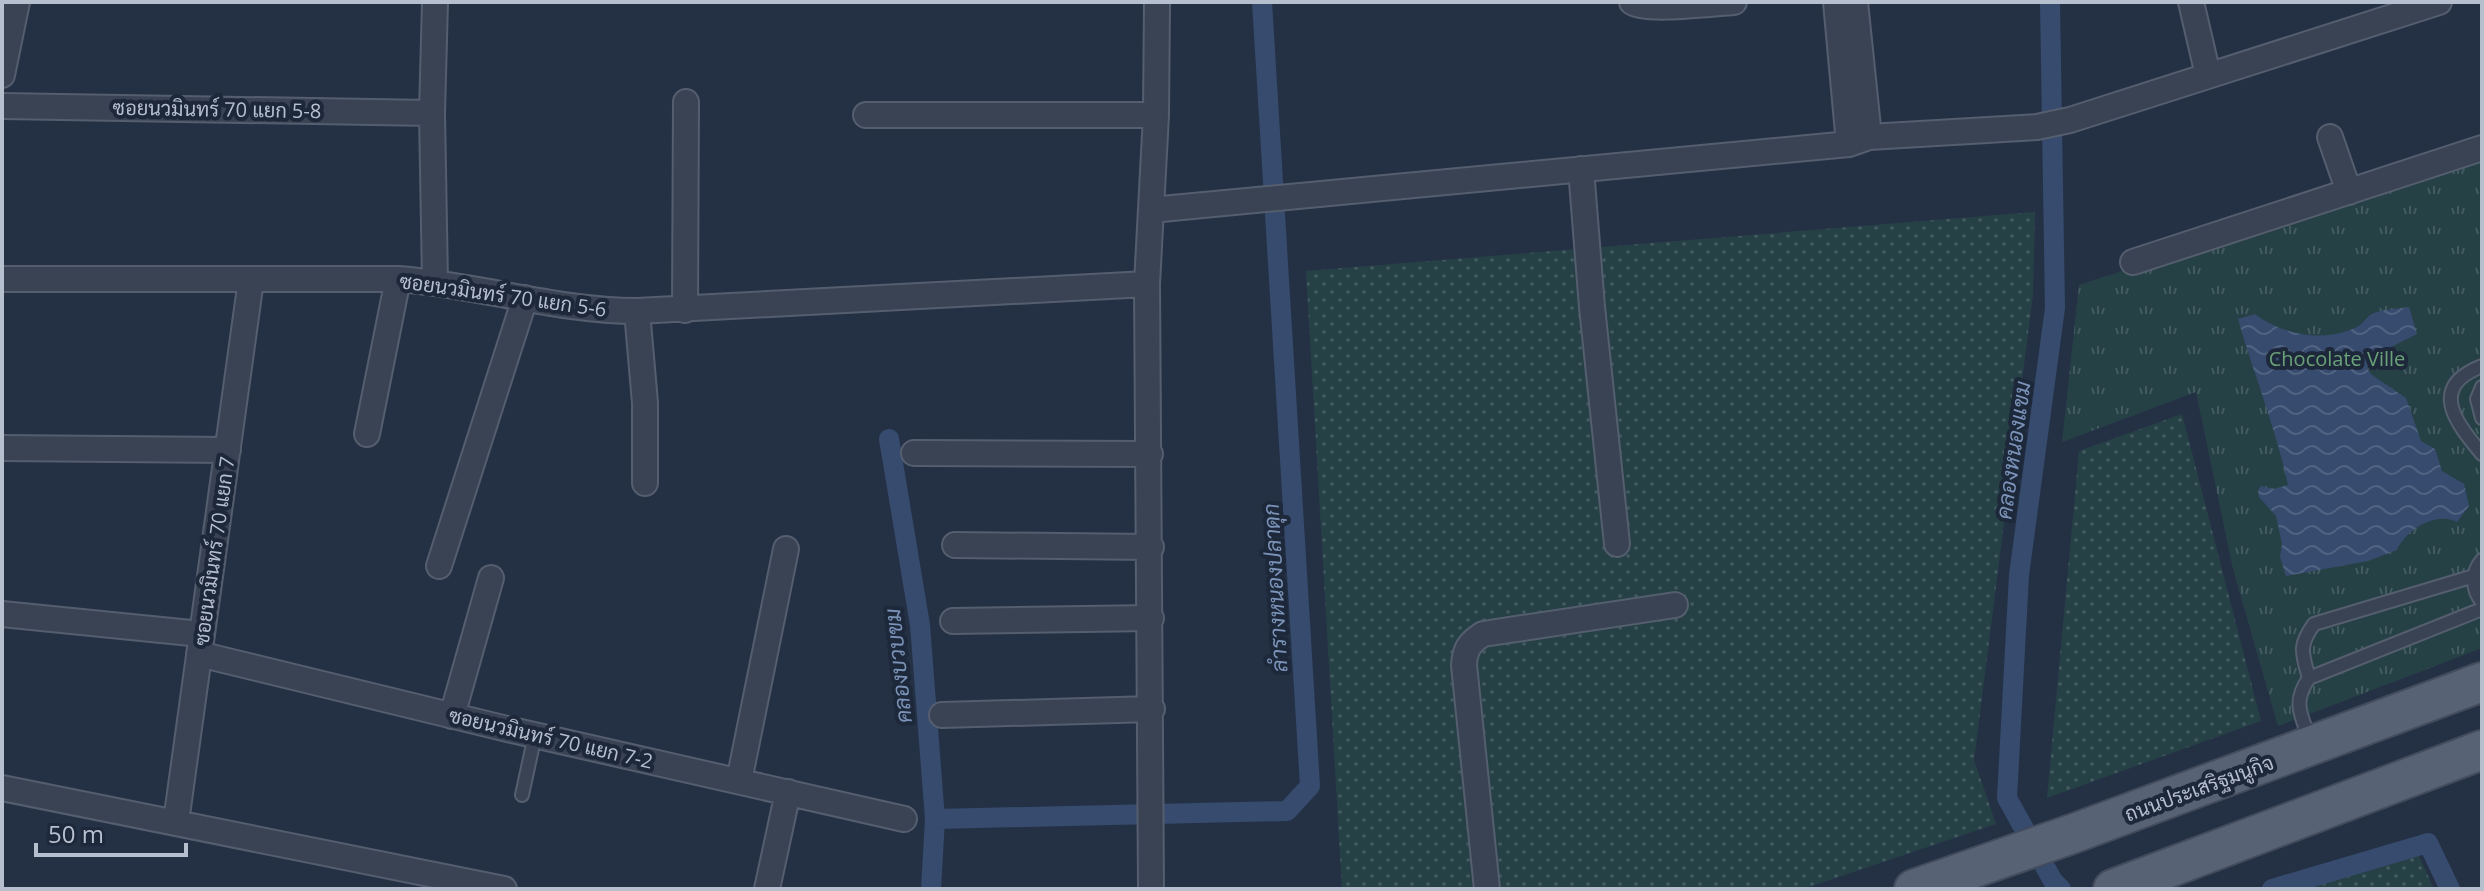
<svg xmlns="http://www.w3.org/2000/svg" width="2484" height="891" viewBox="0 0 2484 891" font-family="'Open Sans',Sarabun,sans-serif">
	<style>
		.grass { fill: url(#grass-dots) }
		.park { fill: url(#park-tufts) }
		.water { fill: url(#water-waves) }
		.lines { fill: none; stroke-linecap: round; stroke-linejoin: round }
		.canal { stroke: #364b6e; stroke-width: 20 }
		.lane-casing { stroke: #545e6e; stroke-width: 16 }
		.street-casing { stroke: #545e6e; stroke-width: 28 }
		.primary-casing { stroke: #424c5d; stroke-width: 42 }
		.lane { stroke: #394354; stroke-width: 12 }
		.street { stroke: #394354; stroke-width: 24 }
		.primary { stroke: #576274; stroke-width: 38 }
		.labels { text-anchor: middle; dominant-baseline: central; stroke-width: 8; stroke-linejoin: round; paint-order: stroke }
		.street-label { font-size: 20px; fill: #b6bfce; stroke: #1d283a }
		.park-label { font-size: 20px; fill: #6ba179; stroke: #1d283a }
		.water-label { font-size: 22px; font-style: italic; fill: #7b93b8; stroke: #1d283a }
	</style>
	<defs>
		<pattern id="grass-dots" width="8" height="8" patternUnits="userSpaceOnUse" patternTransform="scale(2)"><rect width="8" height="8" fill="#264146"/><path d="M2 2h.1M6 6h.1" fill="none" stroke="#435b60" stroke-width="1.8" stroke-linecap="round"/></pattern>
		<pattern id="park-tufts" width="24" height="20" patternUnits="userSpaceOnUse" patternTransform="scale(2)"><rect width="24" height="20" fill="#264146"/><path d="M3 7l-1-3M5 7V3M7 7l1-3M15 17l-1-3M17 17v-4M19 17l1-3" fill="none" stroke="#435b60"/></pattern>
		<pattern id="water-waves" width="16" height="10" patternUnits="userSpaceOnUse" patternTransform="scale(2)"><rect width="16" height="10" fill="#364b6e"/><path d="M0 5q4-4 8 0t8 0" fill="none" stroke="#516382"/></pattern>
	</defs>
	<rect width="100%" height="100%" fill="#243145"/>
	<path class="grass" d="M2035,212L2033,294L1974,760L1996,824L1803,889H1342L1306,271Z
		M2182,414L2261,721L2047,798L2079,451Z
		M2418,854L2434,889H2306Z"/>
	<path class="park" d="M2482,154V648L2278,726L2233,569L2196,392L2062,442L2079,285Z"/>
	<path class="water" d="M2409,307L2417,334L2375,355L2367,368L2372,375L2406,398L2421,441L2435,449L2442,471L2464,484L2469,506L2457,522C2435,511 2406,530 2397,550L2368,561L2286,576L2280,557L2282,544L2276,516L2259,497L2258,491L2261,486L2274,489L2288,485C2276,429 2254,375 2238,319L2255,314C2282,335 2325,343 2357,327C2363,324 2366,317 2372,314C2381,309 2398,309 2409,307Z"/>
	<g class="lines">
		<path class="canal" d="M2050,2L2055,308L2019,575L2007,798L2053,881L2061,889
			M889,439L920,625L935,819L931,889
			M935,819L1287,811L1310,786L1262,2
			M2272,889L2428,843L2450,889"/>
		<g class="lane-casing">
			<path id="lane" d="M2482,366C2428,387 2455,422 2482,454
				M2482,387L2477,399L2482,418
				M2482,560C2471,573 2472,590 2482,602
				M2309,678C2302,653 2298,646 2314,624L2474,576
				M2310,740C2301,715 2292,702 2309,678L2482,609
				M522,795L535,735"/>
		</g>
		<g class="street-casing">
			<path id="street" d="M1632,2C1644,12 1715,3 1734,2
				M1836,2L1849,144
				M1855,2L1869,137
				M2191,2L2208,75
				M2,75L17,2
				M2,106L432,113
				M866,115H1156
				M2330,137L2349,192
				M1581,169L1592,307L1617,544
				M1151,210L1849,144L1869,137L2037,127L2070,120L2439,2
				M2133,262L2482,148
				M2,279H398C479,285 557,311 637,311L1147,284
				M435,282L432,113L435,2
				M685,310L686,102
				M637,311L645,403V483
				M367,434L398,279
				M2,448L228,450
				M914,453L1150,454
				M955,545L1151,547
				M439,566L525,298
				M2,614L201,634
				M953,621L1151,618
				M199,654L503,728L904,819
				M942,715L1152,709
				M452,716L491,578
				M739,781L786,549
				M2,788L504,889
				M176,822L251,280
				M767,889L788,792
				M1151,889L1147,284L1156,115L1157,2
				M1487,889L1464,665C1465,649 1469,643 1483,634L1675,605"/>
		</g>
		<g class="primary-casing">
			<path id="primary" d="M1914,889L2072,834L2482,682
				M2113,889L2482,750"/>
		</g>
		<use href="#lane" class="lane"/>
		<use href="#street" class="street"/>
		<use href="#primary" class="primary"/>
	</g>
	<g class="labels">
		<g class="street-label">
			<text transform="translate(217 109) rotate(1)">ซอยนวมินทร์ 70 แยก 5-8</text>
			<text transform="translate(503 295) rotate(8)">ซอยนวมินทร์ 70 แยก 5-6</text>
			<text transform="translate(214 551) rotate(-82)">ซอยนวมินทร์ 70 แยก 7</text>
			<text transform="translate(551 738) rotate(13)">ซอยนวมินทร์ 70 แยก 7-2</text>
			<text transform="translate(2199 788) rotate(-20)">ถนนประเสริฐมนูกิจ</text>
		</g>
		<g class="park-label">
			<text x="2337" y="358">Chocolate Ville</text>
		</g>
		<g class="water-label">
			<text transform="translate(2012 450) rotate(-82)">คลองหนองแขม</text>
			<text transform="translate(1274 588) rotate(-93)">ลำรางหนองปลาดุก</text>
			<text transform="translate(897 666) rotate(-96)">คลองบวบขม</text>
		</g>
	</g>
	<rect width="2484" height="891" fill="none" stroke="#b6bfce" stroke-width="8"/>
	<path d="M36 843v12h150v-12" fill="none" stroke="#b6bfce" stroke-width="4"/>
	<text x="48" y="843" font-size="24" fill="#b6bfce" stroke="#1d283a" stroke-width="6" paint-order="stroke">50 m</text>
</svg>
